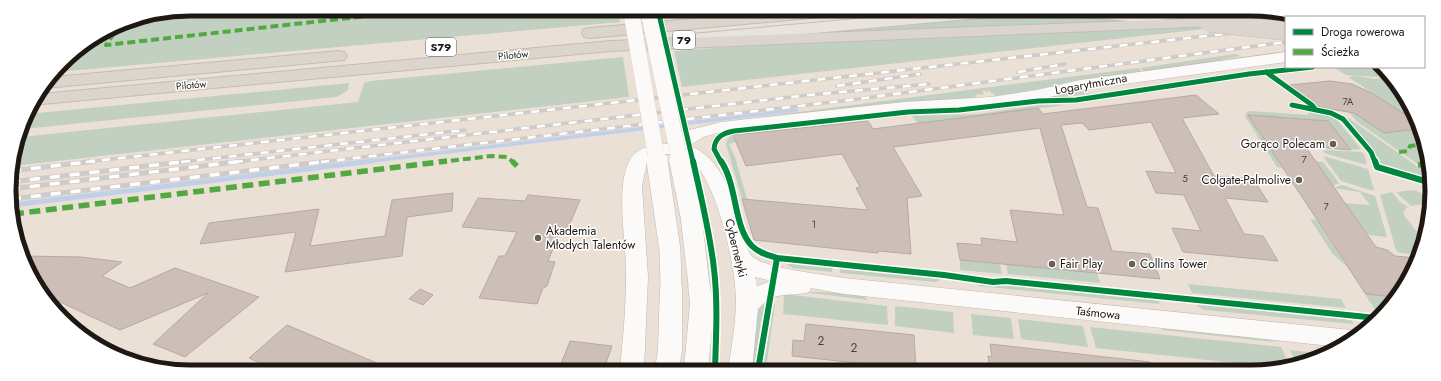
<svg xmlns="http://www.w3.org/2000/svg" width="1441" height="381" viewBox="0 0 1441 381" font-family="Jost,sans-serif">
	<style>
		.green { fill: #c2d0c2 }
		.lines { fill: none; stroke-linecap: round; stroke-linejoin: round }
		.stream-far1 { stroke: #c0d0e8; stroke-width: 3.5 }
		.stream { stroke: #c0d0e8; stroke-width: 5 }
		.building { fill: #cdbfb8; stroke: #b3aaa4 }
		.minor-casing { stroke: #c1b8b1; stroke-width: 1 }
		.major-casing { stroke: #c2bdb8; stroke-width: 2 }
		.highway-casing { stroke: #c2bdb8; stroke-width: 2 }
		.minor { fill: #fcfaf9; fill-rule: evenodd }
		.major { fill: #e9e3de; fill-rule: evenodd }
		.highway { fill: #dcd5cd; fill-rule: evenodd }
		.rail-far1-casing { stroke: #cecbc8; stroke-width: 3.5 }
		.rail-casing { stroke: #cecbc8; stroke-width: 5 }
		.rail-far1 { stroke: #fff; stroke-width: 2.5; stroke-dasharray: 8; stroke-linecap: butt }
		.rail { stroke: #fff; stroke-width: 3.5; stroke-dasharray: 10; stroke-linecap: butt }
		.minor-bridge-far1-casing { stroke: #c1b8b1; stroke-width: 16; stroke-linecap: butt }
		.minor-bridge-casing { stroke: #c1b8b1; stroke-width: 22; stroke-linecap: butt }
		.highway-bridge-casing { stroke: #c2bdb8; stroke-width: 19; stroke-linecap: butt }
		.minor-bridge-far1 { stroke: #fcfaf9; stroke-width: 16 }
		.minor-bridge { stroke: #fcfaf9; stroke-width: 21 }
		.highway-bridge { stroke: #dcd5cd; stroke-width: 18 }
		.quiet-far1 { stroke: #52a942; stroke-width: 4; stroke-dasharray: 8 4; stroke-linecap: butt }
		.quiet { stroke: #52a942; stroke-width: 5.5; stroke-dasharray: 11 5.5; stroke-linecap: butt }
		.cycleway-far1-casing { stroke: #fff; stroke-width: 7 }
		.cycleway-casing { stroke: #fff; stroke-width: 9 }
		.cycleway-far1 { stroke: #00873e; stroke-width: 5 }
		.cycleway { stroke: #00873e; stroke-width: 6 }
		.poi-dot { fill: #665e57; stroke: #fff; stroke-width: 1.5 }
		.labels { text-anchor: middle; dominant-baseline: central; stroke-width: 3; stroke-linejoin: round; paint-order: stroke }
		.far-street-label { font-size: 10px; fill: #1f1812; stroke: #fff }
		.number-label { font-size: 10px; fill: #4a423c }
		.shield { fill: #fff; stroke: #625d59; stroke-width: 1 }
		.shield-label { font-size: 11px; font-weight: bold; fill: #1f1812 }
		.street-label { font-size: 12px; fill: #1f1812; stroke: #fff }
		.poi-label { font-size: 12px; fill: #1f1812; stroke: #fff; text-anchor: start }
		.near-number-label { font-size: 12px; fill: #4a423c }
		.rim { fill: none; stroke: #1f1812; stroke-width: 5 }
	</style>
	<rect width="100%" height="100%" fill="#ebe0d6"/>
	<path class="green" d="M191,9L618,10L620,22L57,72L71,54L121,23Z
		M664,10L740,11L666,18Z
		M1047,12H1119L1127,24L1198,20L1226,12H1286L1297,17H1286V20L682,87L674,51L769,44L826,33Z
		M1235,54L1240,56L1200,64L1145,72L1140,68Z
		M623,57L629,97L13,166L21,137L358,102L364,83L370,81Z
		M1333,67H1373L1387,75L1376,77L1346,75Z
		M1138,68L1142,72L996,96L987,89L988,92L982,90L984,95L976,94L977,96L973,97L975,99L698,125Z
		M1356,76L1375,79L1389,77L1401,89L1414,120L1348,77Z
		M349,83L348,90L337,97L23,129L27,114Z
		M1084,89L1090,94L1068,96L1065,99H1041Z
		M1039,105H1066L917,123L912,116L978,114Z
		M1251,111L1307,115L1310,112L1329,116L1337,120L1361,149L1351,150L1328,121L1249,115L1282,168L1277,167L1245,116L1247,112Z
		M1350,113H1354L1384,133L1418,129L1428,155V171L1356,121Z
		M1343,117L1350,119L1428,174V180L1380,167L1375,152L1348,120Z
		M733,135L736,142L729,144L735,157L747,199H742L726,144L728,138Z
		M1327,150L1361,152L1364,154L1367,165L1327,154L1322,151Z
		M1323,156L1368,169L1374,190H1370L1341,181Z
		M1315,161L1323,162L1339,183L1333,186Z
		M1342,185L1375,196L1387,237L1368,235L1345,203L1370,205L1360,192L1334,188Z
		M1415,190L1429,197V203L1411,206L1396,192Z
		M1392,192L1400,202L1408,207L1404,210V215L1423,240L1418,255L1400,253L1396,250L1380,195Z
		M1310,219L1316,220L1366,294L1395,297L1383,312L1376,311L1347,267L1332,253Z
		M960,260L1000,264L1002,274L960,270Z
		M790,262L833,266L832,272L793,268L787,265Z
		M1006,264L1097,273L1100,283L1008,274Z
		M840,266L939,276V281L935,282L840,273Z
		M974,282L992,284L1006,283L1160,298L1159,304L979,286Z
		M1188,284L1341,299L1346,308L1192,293Z
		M794,291L863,294L868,300Z
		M784,294L887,306L888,325L783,314Z
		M767,300L761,321L754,370H750L754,312Z
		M1196,302L1350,318L1354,324L1204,310L1197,306Z
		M772,304H775L766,370H761L769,315Z
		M895,306L953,312L954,333L895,326Z
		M971,314L1011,318L1014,339L973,335Z
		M1018,319L1083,326L1088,347L1021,339Z
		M1168,326L1262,336L1275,342L1162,330Z
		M1090,327L1281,347L1290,366L1282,368L1096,348Z
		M1290,350L1314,353L1317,351L1331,353L1297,364Z
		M150,357L175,369H155L142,363Z"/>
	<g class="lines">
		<path class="stream-far1" d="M363,162L797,110"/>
		<path class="stream" d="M12,205L372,161"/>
	</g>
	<path class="building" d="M1330,81L1352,84L1372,93L1414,120L1418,129L1384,133L1354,113L1319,107L1289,85Z
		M1196,95L1219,114L1182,118L1214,176L1253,179L1268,202L1225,198L1244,234L1263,236L1278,261L1183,252L1172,228L1201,231L1184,195L1156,193L1146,171L1176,173L1151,122L1089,130L1082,123L1061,125L1087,207L1098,208L1112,251L1150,254L1160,279L960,260L957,243L982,245L981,238L1017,242L1010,210L1064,215L1040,128L893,147L922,196L907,198L911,254L878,251V253L754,240L742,199L868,210L856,188L860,187L842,154L746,166L733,135L868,121L873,129L1038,108L1043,114Z
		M1248,115L1328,121L1351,150L1305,146L1376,247L1387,250L1395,256L1416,258L1408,281L1395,297L1366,294Z
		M453,193L452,211L407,217L402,256L285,272L296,232L200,244L209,223L319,209L310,246L385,236L392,200Z
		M528,195L580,200L565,235L559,234L548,261L555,262L547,286L543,288L537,304L479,298L499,256H505L517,232L462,227L478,198L525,201Z
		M24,256L81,257L122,262L102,276L130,288L175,268L259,297L185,357L153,344L208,293L120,330L43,294Z
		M420,289L433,295L423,305L409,299Z
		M806,324L914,335L916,370H866V364L792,356L793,340L804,341Z
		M287,325L391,369H274L249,358Z
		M570,341L612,346L604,369H559Z
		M990,344L1150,362V370H990L988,356L992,357Z"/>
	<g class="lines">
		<g class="minor-casing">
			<path id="minor" d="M1286,52V62L1080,90L1037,100L991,107L904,112L721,132L703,137L689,146C721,154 737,206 745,235C747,240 747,251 751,255C759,268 827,275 844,278L1351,330L1359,333L1340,347L844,294L811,288L809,292C788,298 778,289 760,307L758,309L752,370H728C732,346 736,321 736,298C735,264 717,180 690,159C685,155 678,155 672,154C662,154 655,155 647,162L642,186L648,277L644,369H620C623,339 626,308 626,277C627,246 615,189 629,162C637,146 656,143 672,144L679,136L690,130L721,122L904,102L991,97L1037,90L1080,80ZM755,277L772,281L757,286Z
				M699,277L707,279C718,300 710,345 708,369H684L690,303L688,285L691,279Z
				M671,278L679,280L682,286V350L679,369H655L658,350L660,286L663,280Z"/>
		</g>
		<g class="major-casing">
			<path id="major" d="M944,11L999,12L997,15L991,17L692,44L686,43L684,39L686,35L692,34Z
				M1077,12H1196L1194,15L1188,17L1139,22L1085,17L1079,15Z"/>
		</g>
		<g class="highway-casing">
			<path id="highway" d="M781,11H841L839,14L833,16L590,38L584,37L582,33L584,29L590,28Z
				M1209,18L1215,20L1217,23L1215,26L611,51L32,105L40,94L611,41Z
				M338,51L344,52L347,56L344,60L45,88L53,77Z"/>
		</g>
		<use href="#minor" class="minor"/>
		<use href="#major" class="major"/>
		<use href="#highway" class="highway"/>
		<g class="rail-far1-casing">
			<path id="rail-far1" d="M1018,72L1065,64
				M837,86L920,74
				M86,162L1286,27
				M181,162L465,130
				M235,162L809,95L929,84
				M321,162L850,100L1286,42"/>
		</g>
		<g class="rail-casing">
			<path id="rail" d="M11,171L95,161
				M10,182L190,161
				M10,189L244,161
				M11,199L329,161"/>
		</g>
		<use href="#rail-far1" class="rail-far1"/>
		<use href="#rail" class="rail"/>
		<g class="minor-bridge-far1-casing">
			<path id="minor-bridge-far1" d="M631,10L657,162
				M648,10L680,162"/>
		</g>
		<g class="minor-bridge-casing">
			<path id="minor-bridge" d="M657,161L670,250L671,286
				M680,161L691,216L699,285"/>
		</g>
		<g class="highway-bridge-casing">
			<path id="highway-bridge" d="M1209,23L1286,31"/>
		</g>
		<use href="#minor-bridge-far1" class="minor-bridge-far1"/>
		<use href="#minor-bridge" class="minor-bridge"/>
		<use href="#highway-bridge" class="highway-bridge"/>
		<path class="quiet-far1" d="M121,23L106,45L421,10
			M1399,152L1408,151L1410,146L1417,145L1428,156
			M439,162L492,156L507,157L513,162"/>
		<path class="quiet" d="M512,161L517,166
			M1418,165L1428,164
			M13,214L447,161"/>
		<g class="cycleway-far1-casing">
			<path id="cycleway-far1" d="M658,10L693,162
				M1266,72L1312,105L1316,110
				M1292,105L1331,113L1343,119L1371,152L1375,162
				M721,162L714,149C715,137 723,133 734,131L908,112L959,110L1038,101L1076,100L1249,74L1313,67"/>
		</g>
		<g class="cycleway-casing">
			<path id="cycleway" d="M693,161C701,197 710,233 714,269C718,303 716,337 715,370
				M721,161C738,187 733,226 752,246C759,253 768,255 777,258L758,370
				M1375,161L1377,167L1428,182
				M777,258L944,275L993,282L1006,281L1377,318"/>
		</g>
		<use href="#cycleway-far1" class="cycleway-far1"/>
		<use href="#cycleway" class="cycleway"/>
	</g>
	<g class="poi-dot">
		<circle cx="1333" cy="144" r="4"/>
		<circle cx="1299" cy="180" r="4"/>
		<circle cx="538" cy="238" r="4"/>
		<circle cx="1052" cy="264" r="4"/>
		<circle cx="1132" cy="264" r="4"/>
	</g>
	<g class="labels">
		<g class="far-street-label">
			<text transform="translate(513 55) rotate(-5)">Pilotów</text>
			<text transform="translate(191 85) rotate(-5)">Pilotów</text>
		</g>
		<g class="number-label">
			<text x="1348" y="101">7A</text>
			<text x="1304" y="159">7</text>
			<text x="1185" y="178">5</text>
			<text x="1326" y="206">7</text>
			<text x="814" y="224">1</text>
		</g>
		<g class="shield">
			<rect x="673" y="31" width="22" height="18" rx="3"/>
			<rect x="426" y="38" width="30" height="18" rx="3"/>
		</g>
		<g class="shield-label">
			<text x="684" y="40">79</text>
			<text x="441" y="47">S79</text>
		</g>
		<g class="street-label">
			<text transform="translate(1091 84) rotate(-10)">Logarytmiczna</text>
			<text transform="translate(736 248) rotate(76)">Cybernetyki</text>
			<text transform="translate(1098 313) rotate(6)">Taśmowa</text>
		</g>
		<g class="poi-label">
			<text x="1325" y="144" text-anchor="end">Gorąco Polecam</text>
			<text x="1291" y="180" text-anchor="end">Colgate-Palmolive</text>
			<text x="546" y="231">Akademia<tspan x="546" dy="14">Młodych Talentów</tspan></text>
			<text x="1060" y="264">Fair Play</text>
			<text x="1140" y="264">Collins Tower</text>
		</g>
		<g class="near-number-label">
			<text x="821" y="341">2</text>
			<text x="854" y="348">2</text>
		</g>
	</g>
	<path d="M0 0H1441V381H0ZM190 16H1251A174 174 0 0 1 1425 190V191A174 174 0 0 1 1251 365H190A174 174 0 0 1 16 191V190A174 174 0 0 1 190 16Z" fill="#fff" fill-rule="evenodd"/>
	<path class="rim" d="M190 16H1251A174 174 0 0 1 1425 190V191A174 174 0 0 1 1251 365H190A174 174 0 0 1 16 191V190A174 174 0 0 1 190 16Z"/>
	<rect x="1285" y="16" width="140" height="52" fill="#ffffff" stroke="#a5a3a0"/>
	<rect x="1293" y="29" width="20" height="6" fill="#00873e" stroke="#a5a3a0"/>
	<text x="1321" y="36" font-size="12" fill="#1f1812">Droga rowerowa</text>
	<rect x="1293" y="49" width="20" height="6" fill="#52a942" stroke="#a5a3a0"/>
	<text x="1321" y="56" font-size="12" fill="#1f1812">Ścieżka</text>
</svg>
